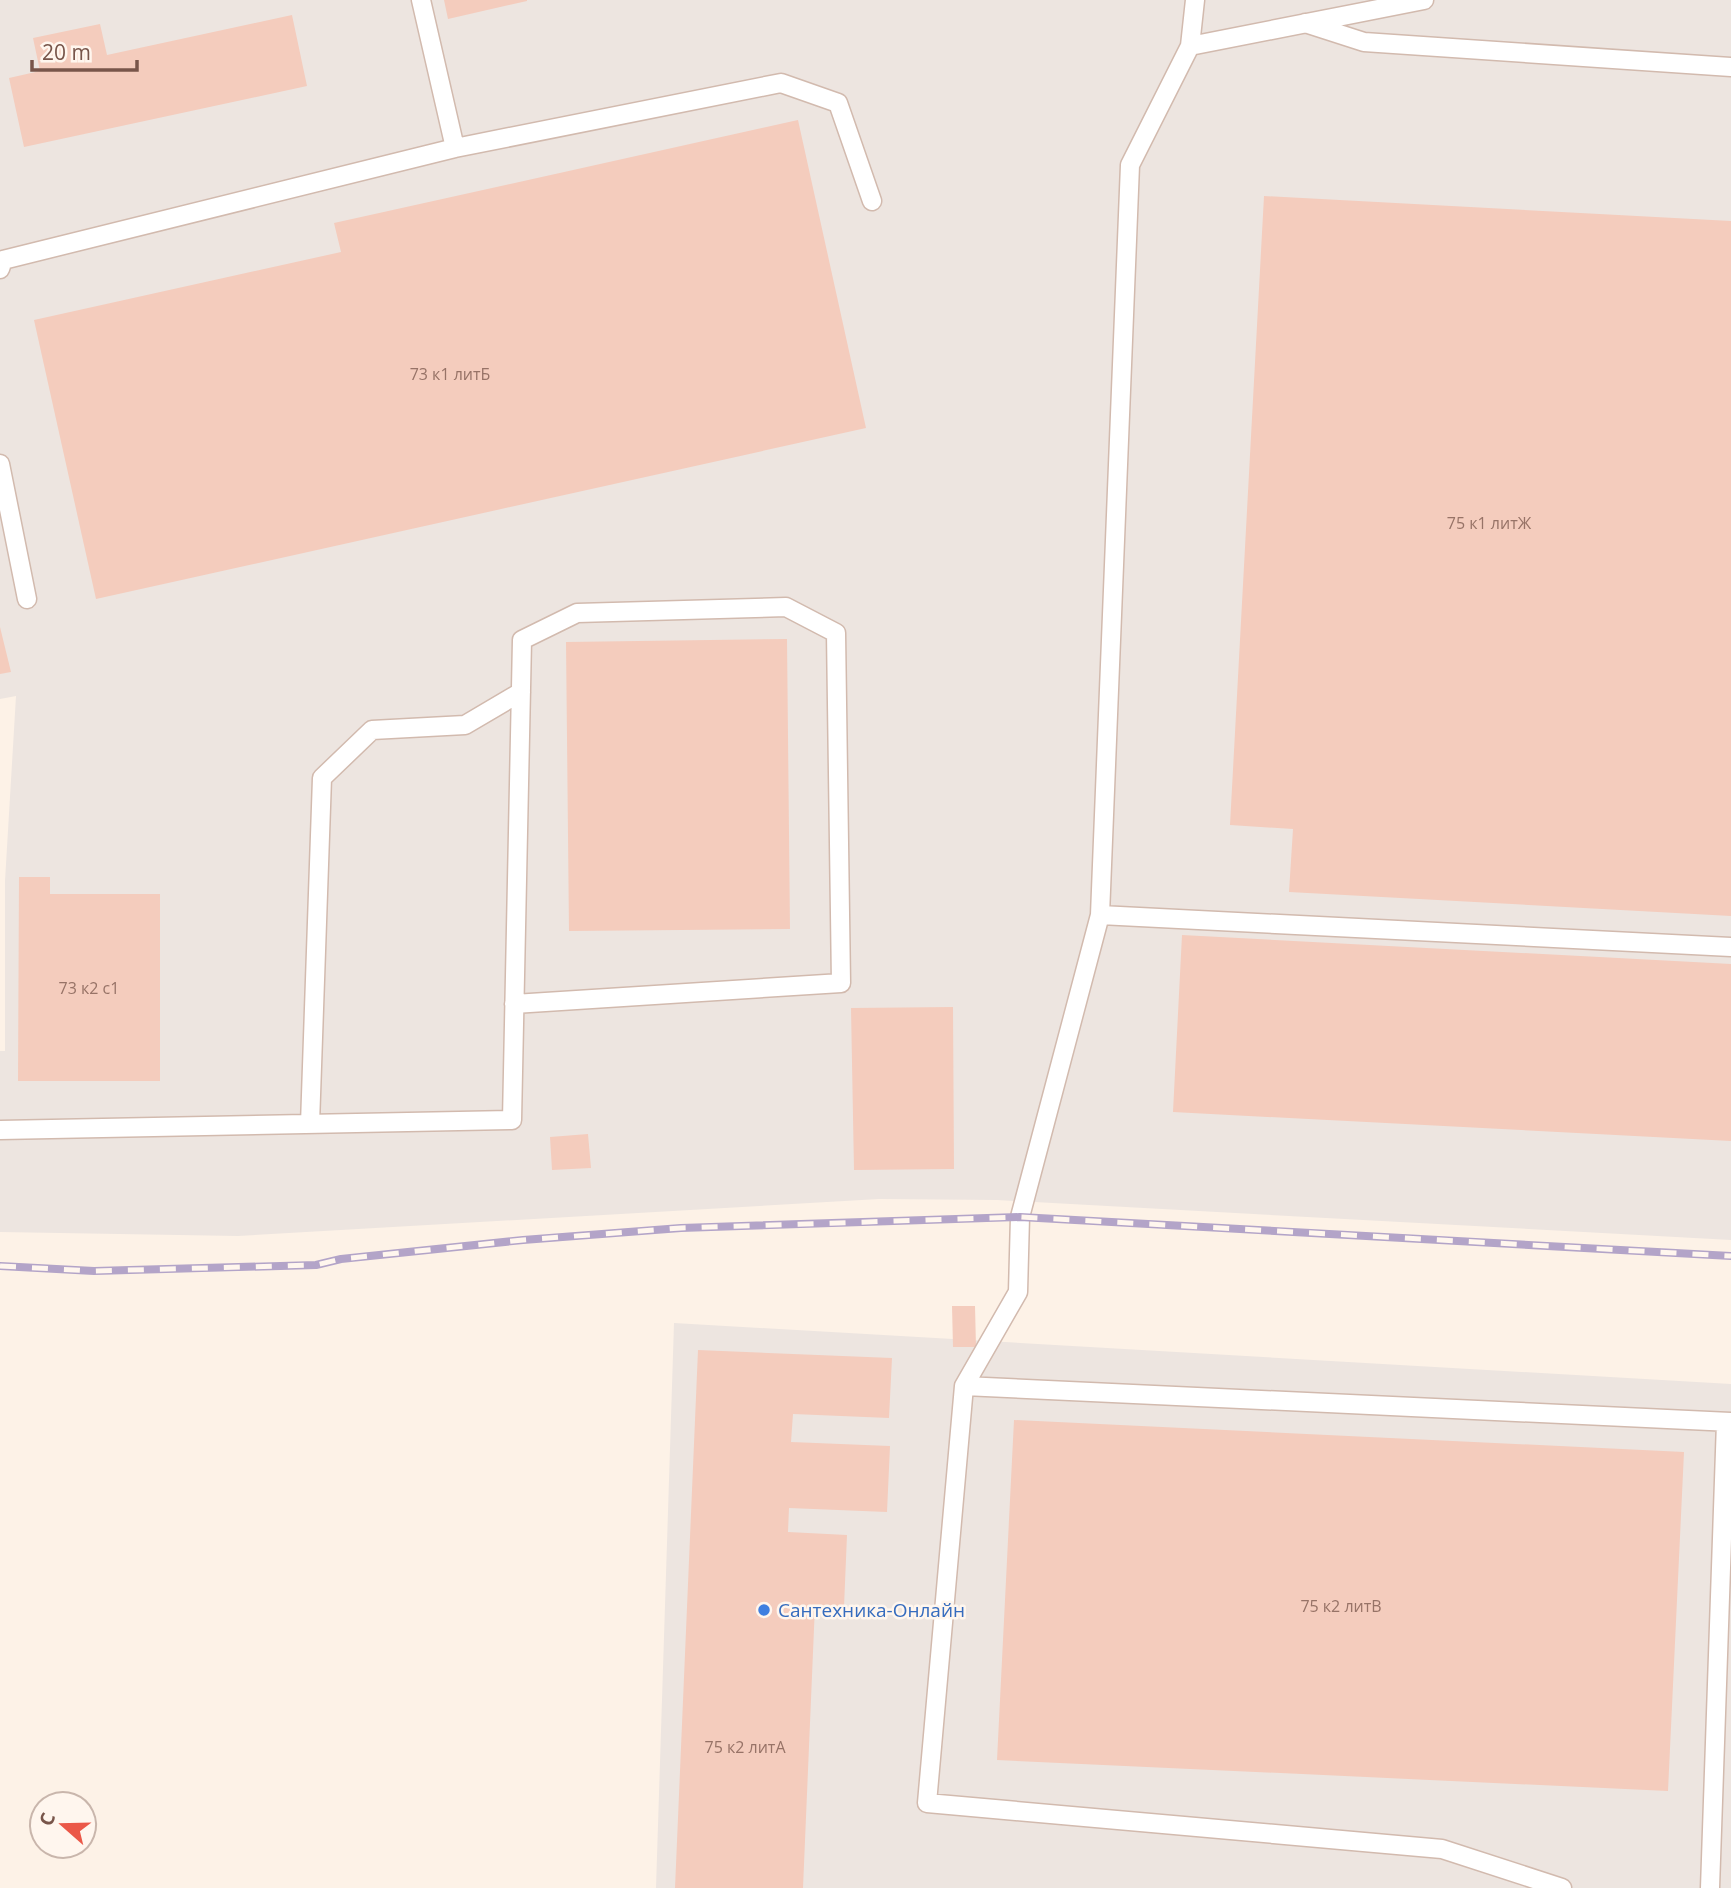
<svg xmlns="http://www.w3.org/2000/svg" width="1731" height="1888" viewBox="0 0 1731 1888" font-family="'Open Sans',sans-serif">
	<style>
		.industrial { fill: #ede5e0 }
		.building { fill: #f4ccbd }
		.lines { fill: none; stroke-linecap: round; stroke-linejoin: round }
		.service-casing { stroke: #d2baae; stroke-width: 21 }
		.service { stroke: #fff; stroke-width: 18 }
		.rail-casing { stroke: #b3a4c8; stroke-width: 8 }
		.rail { stroke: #fff6ee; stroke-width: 5; stroke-dasharray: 16; stroke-linecap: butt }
		.shop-dot { fill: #3f7fe0; stroke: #fff6ee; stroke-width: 2.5 }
		.labels { text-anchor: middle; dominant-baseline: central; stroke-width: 5; stroke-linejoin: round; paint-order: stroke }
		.number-label { font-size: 16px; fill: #977367 }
		.shop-label { font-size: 19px; fill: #366cbe; stroke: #fff6ee; text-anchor: start }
	</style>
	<rect width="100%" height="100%" fill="#fdf2e7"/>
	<path class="industrial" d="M0,0H1731V1240L997,1200L879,1199L238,1236L0,1232V1051H5V881L16,696L0,699Z
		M674,1323L1731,1384V1888H656Z"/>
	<path class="building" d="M444,0H527V1L448,19Z
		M292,15L307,86L24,147L9,78L40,71L33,38L100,24L107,55Z
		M798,120L866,428L96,599L34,320L341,252L334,223Z
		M1264,196L1731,221V916L1289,892L1293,829L1230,825Z
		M0,627L11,672L0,674Z
		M787,639L790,929L569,931L566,642Z
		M19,877H50V894H160V1081H18Z
		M1182,935L1731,964V1141L1173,1112Z
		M953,1007L954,1169L854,1170L851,1008Z
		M588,1134L591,1168L552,1170L550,1137Z
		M952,1306H975L976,1347H953Z
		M698,1350L892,1358L889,1418L793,1414L791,1442L890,1446L887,1512L789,1508L788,1532L847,1535L844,1607L815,1605L803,1888H675Z
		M1014,1420L1684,1452L1668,1791L997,1760Z"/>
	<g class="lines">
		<g class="service-casing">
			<path id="service" d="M421,0L455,148L781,83L838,103L872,201
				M1305,23L1364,42L1731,67
				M1190,46L1424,0
				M0,269L3,260L455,148
				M0,464L27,599
				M1100,915L1130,165L1190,46L1195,0
				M310,1124L322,778L372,730L465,725L521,692
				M0,1130L512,1120L522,640L577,613L786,607L836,633L841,983L514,1004
				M964,1386L1731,1422
				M1562,1888L1442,1849L927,1803L964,1386L1018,1292L1020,1217L1100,915L1731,947
				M1710,1888L1726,1422"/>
		</g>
		<use href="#service" class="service"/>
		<g class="rail-casing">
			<path id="rail" d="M0,1266L94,1271L316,1265L341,1259L523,1240L681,1228L1020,1217L1731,1256"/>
		</g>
		<use href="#rail" class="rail"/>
	</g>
	<circle class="shop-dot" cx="764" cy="1610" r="7"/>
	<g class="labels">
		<g class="number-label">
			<text x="450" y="374">73 к1 литБ</text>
			<text x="1489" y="523">75 к1 литЖ</text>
			<text x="89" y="988">73 к2 с1</text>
			<text x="1341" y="1606">75 к2 литВ</text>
			<text x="745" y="1747">75 к2 литА</text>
		</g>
		<g class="shop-label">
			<text x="778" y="1610">Сантехника-Онлайн</text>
		</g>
	</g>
	<g transform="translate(63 1825) rotate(290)"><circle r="33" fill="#fff6ee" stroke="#c9b6ac" stroke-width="2"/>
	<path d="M0-5L12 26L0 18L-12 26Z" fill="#eb5848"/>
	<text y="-10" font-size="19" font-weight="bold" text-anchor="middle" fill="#78554a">С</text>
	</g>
	<path d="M32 60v10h105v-10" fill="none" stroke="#78554a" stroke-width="3.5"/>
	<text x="42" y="60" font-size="21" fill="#78554a" stroke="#fff6ee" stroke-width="5" paint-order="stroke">20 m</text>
</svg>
